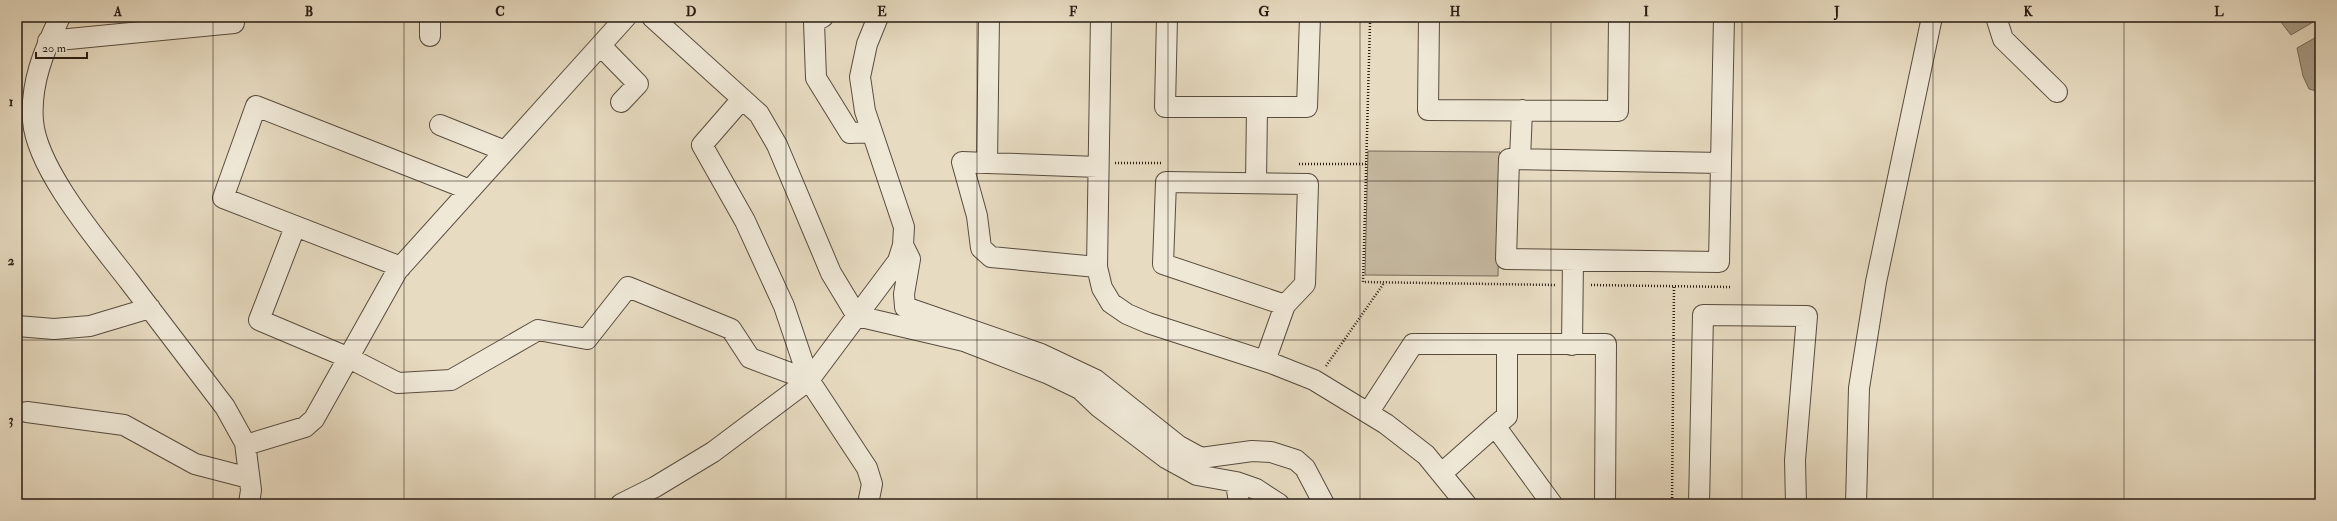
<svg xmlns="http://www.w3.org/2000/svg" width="2337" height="521" viewBox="0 0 2337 521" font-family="'IM FELL Double Pica',serif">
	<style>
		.green { fill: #c7bba3; stroke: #786c5b }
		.water { fill: #a69a86; stroke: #746858 }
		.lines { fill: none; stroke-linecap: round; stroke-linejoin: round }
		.minor-casing { stroke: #584c3e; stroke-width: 22 }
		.path { stroke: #291c13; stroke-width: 2.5; stroke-dasharray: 1 2; stroke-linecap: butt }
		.minor { stroke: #efe8d7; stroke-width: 20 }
		.grid { fill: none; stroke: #291c13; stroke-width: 1; stroke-opacity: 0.55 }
		.neatline { fill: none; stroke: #291c13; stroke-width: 1.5 }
		.grid-label { font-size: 13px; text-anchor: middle; font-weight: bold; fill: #291c13 }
	</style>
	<rect width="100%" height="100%" fill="#e7dbc1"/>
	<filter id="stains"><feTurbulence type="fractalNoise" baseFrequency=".005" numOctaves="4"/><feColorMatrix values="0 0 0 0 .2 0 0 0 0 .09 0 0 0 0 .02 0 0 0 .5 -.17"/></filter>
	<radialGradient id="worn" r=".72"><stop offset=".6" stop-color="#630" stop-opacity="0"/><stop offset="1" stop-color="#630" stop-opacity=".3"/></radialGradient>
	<path class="green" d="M1368,151L1500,152L1498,276L1365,275Z"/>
	<path class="water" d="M2277,17H2320V18L2291,35Z
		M2320,35V92L2309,89L2303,76L2297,48Z"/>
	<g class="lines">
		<g class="minor-casing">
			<path id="minor" d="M60,17C44,50 30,84 33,121C37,170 99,242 129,281C161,323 193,365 225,407L245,443L251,490L249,504
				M430,17V36
				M652,17L759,114L777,145L831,273L857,316L964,341L1049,374L1080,389L1099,407L1166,458L1197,475L1236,482L1256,489L1279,504
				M823,17L814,22L816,78L850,133L872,132
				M989,17L987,163L962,162L977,216L981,248L991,257L1097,267
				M1101,17L1097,267L1102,288L1111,303L1127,314L1148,323L1271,363L1314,380L1386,424L1426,455L1466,504
				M1167,17L1165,107H1307L1310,17
				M1429,17L1428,110L1618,111L1619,17
				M1996,17L2003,39L2057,92
				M48,41L234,23
				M601,46L638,84L621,102
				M742,99L702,145L745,221L784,306L809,380L867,468L872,484L868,504
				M440,125L505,151
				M1520,159L1522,110
				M987,163L1098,167
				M1721,163L1509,159L1506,259L1719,262L1724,17
				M1256,183L1257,107
				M295,227L259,320L349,358L398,383L451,380L538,330L587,339L628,287L731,329L750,358L809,380
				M903,245L910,259L904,294L905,307L1041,354L1096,380L1179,446L1201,458L1252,451L1271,452L1296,460L1305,468L1324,504
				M401,267L223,198L256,106L470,190
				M17,326L54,329L90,326L150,308
				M1572,345L1573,260
				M1265,361L1285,305L1305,284L1308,184L1166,182L1163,264L1285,305
				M27,412L124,425L195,464L249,478
				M1368,413L1413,344H1606L1605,504
				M1495,426L1507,416V344
				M246,445L305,427L314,419L397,271L626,17
				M1442,473L1495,426L1552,504
				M1236,482L1239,504
				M621,504L655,487L713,452L809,380L898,261L903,245L904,227L865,111L860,77L867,44L878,17
				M1699,504L1703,315L1807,316L1795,460L1796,504
				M1856,504L1859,388L1876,282L1932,17"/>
		</g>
		<path class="path" d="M1370,23L1363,282L1556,285
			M1115,163H1162
			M1299,164H1366
			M1591,285L1730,287
			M1326,366L1384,283
			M1672,504L1674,286"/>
		<use href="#minor" class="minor"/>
	</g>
	<path class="grid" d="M213,17V504M404,17V504M595,17V504M786,17V504M977,17V504M1168,17V504M1360,17V504M1551,17V504M1742,17V504M1933,17V504M2124,17V504M17,181H2320M17,340H2320"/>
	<rect width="2337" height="521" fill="none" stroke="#e7dbc1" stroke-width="44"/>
	<path d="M36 52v6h51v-6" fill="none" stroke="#291c13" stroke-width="2"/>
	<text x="42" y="52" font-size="12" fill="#291c13" stroke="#efe8d7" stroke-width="3" paint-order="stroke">20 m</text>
	<rect x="22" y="22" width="2293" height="477" class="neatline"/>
	<g class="grid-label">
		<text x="118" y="16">A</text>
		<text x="309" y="16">B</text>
		<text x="500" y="16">C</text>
		<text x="691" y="16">D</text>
		<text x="882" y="16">E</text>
		<text x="1073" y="16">F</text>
		<text x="1264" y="16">G</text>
		<text x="1455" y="16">H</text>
		<text x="1646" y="16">I</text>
		<text x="1837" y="16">J</text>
		<text x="2028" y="16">K</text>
		<text x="2219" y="16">L</text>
		<text x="11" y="106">1</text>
		<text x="11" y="265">2</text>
		<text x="11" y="424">3</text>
	</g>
	<rect width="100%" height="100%" filter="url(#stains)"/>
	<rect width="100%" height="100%" fill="url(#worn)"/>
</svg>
